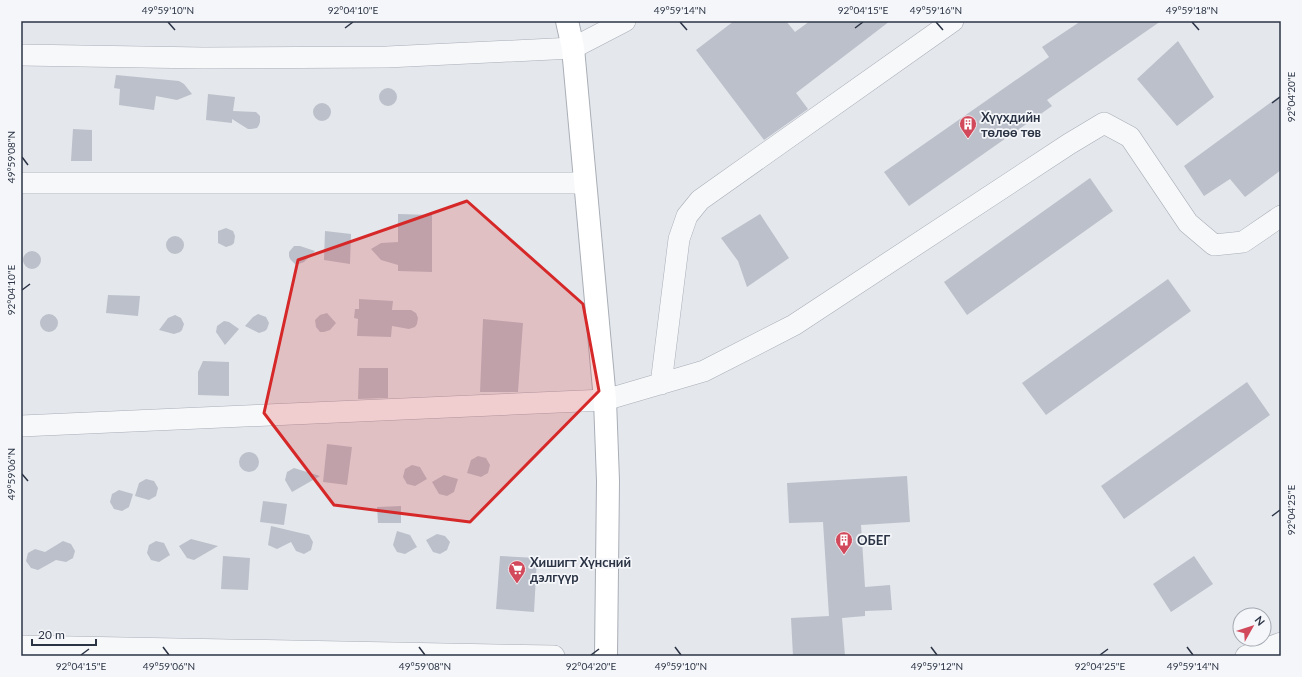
<svg xmlns="http://www.w3.org/2000/svg" width="1302" height="677" viewBox="0 0 1302 677" font-family="Lato,sans-serif">
	<style>
		.building { fill: #bbc0ca }
		.lines { fill: none; stroke-linecap: round; stroke-linejoin: round }
		.street-casing { stroke: #a9aeb7; stroke-width: 22 }
		.secondary-casing { stroke: #a9aeb7; stroke-width: 24 }
		.street { stroke: #f7f8fa; stroke-width: 21 }
		.secondary { stroke: #fff; stroke-width: 22 }
		.marked { fill: #d62828; fill-opacity: 0.2; stroke: #d62828; stroke-width: 3; stroke-linejoin: round }
		.ticks { fill: none; stroke: #2b3445; stroke-width: 1.5 }
		.labels { text-anchor: middle; dominant-baseline: central; stroke-width: 3.5; stroke-linejoin: round; paint-order: stroke }
		.poi-label { font-size: 13px; font-weight: bold; fill: #2b3445; stroke: #f4f6f9; text-anchor: start }
		.neatline { fill: none; stroke: #2b3445; stroke-width: 1.5 }
		.ticks-label { font-size: 10px; text-anchor: middle; fill: #2b3445 }
	</style>
	<rect width="100%" height="100%" fill="#e4e7ec"/>
	<path class="building" d="M734,21H786L795,32L810,21H890L796,93L808,109L764,140L696,50Z
		M1081,21H1161L1047,100L1052,106L909,206L884,172L1049,57L1042,47Z
		M1178,41L1214,97L1177,126L1137,79Z
		M116,75L179,81L184,84L192,94L177,100L156,96L154,110L119,105L120,89L114,88Z
		M379 97a9 9 0 1 1 18 0a9 9 0 1 1-18 0Z
		M208,94L235,97L233,111L256,112L260,116V122L259,125L257,128L251,129H248L232,119V123L206,120Z
		M1281,95V170L1245,197L1230,179L1204,196L1184,166Z
		M313 112a9 9 0 1 1 18 0a9 9 0 1 1-18 0Z
		M73,129L92,130V161H71Z
		M1090,178L1113,211L967,315L944,282Z
		M398,214L432,215V272L398,271V265L381,260L371,249L381,243L398,242Z
		M760,214L789,258L747,287L738,261L721,238Z
		M226,228L233,231L235,236L234,243L232,245L226,247L218,243V231Z
		M325,231L351,234L350,264L324,260Z
		M166 245a9 9 0 1 1 18 0a9 9 0 1 1-18 0Z
		M294,246H300L315,251L304,262L296,265L290,259L289,256V252Z
		M23 260a9 9 0 1 1 18 0a9 9 0 1 1-18 0Z
		M1168,279L1191,311L1046,415L1022,383Z
		M108,295L140,296L138,316L106,313Z
		M359,299L393,301L392,310H411L416,313L418,318L417,324L415,327L409,329L392,326L391,337L357,336L358,319L354,318L355,309H359Z
		M327,313L336,323L330,330L324,332H320L316,327L315,320L320,315Z
		M40 323a9 9 0 1 1 18 0a9 9 0 1 1-18 0Z
		M258,314L266,317L269,323L267,329L265,331L259,333L245,326L253,317Z
		M175,315L181,318L184,324L182,330L180,332L174,334L159,330L168,318Z
		M483,319L523,323L518,392H480Z
		M224,321L229,322L239,329L225,345L216,332L217,326Z
		M203,361L229,362V396L198,395V372Z
		M359,368H388V398L358,399Z
		M1247,382L1270,415L1124,519L1101,486Z
		M327,444L352,447L347,485L323,482Z
		M239 462a10 10 0 1 1 20 0a10 10 0 1 1-20 0Z
		M478,456L486,458L490,465L488,473L481,477L467,473L471,460Z
		M412,465L420,467L427,479L415,486L407,484L403,477L405,469Z
		M294,468L320,476L292,492L285,480L287,472Z
		M444,475L458,479L454,492L447,496L439,494L432,482Z
		M907,476L910,522L861,525L865,587L890,585L892,610L865,611V616L842,618L845,656H793L791,618L829,616L823,522L789,523L787,483Z
		M146,479L154,481L158,488L156,496L149,500L135,496L139,483Z
		M119,490L133,494L129,507L122,511L114,509L110,502L112,494Z
		M263,501L287,504L284,525L260,522Z
		M401,506V523H378L377,507Z
		M271,526L309,535L313,542L311,550L304,554L296,551L291,542L277,549L268,545Z
		M397,531L410,535L417,547L405,554L397,552L393,545Z
		M437,534L445,536L450,542L447,550L440,554L433,552L426,540Z
		M191,539L218,546L194,560L187,558L179,546Z
		M63,541L71,544L75,551L73,558L66,562L56,560L38,570L31,568L26,561L28,553L35,549L45,552Z
		M156,541L164,543L170,555L159,562L151,560L147,553L149,545Z
		M223,556L250,558L248,590L221,589Z
		M500,556L537,558L534,612L496,609Z
		M1194,556L1213,584L1171,612L1153,584Z"/>
	<g class="lines">
		<g class="street-casing">
			<path id="street" d="M21,55L203,58L387,57L573,48L625,21
				M21,183H585
				M661,384L679,239L687,216L700,200L953,21
				M21,426L605,400L704,371L794,325L1069,144L1104,123L1130,137L1188,223L1214,245L1243,242L1281,216
				M21,646L554,656
				M1246,656L1281,643"/>
		</g>
		<g class="secondary-casing">
			<path id="secondary" d="M567,21L573,48L605,400L608,481L606,656"/>
		</g>
		<use href="#street" class="street"/>
		<use href="#secondary" class="secondary"/>
	</g>
	<path class="marked" d="M467,201L583,304L599,391L470,522L334,505L264,413L298,260Z"/>
	<path class="ticks" d="M168,22L175,30M680,22L687,30M936,22L943,30M1192,22L1199,30M345,28L353,22M855,28L863,22M1272,103L1280,97M22,157L28,165M22,290L30,284M22,474L28,481M1272,516L1280,510M163,647L169,655M419,647L425,655M675,647L681,655M931,647L937,655M1187,647L1193,655M81,655L89,649M591,655L599,649M1100,655L1108,649"/>
	<defs>
		<g id="building-pin" transform="scale(0.9)"><path d="M0 17L-7.5 6A9.5 9.5 0 1 1 7.5 6Z" fill="#d1495b" stroke="#f4f6f9"/><path d="M-4-6H4V6H1V3H-1V6H-4ZM-2.5-4.3h1.7v1.8h-1.7ZM.8-4.3h1.7v1.8H.8ZM-2.5-1h1.7V.8h-1.7ZM.8-1h1.7V.8H.8Z" fill="#fff"/></g>
		<g id="supermarket-pin" transform="scale(0.9)"><path d="M0 17L-7.5 6A9.5 9.5 0 1 1 7.5 6Z" fill="#d1495b" stroke="#f4f6f9"/><path d="M-6-5.5h2.5l.6 2H6L4.5 2H-2.5L-4.4-4H-6ZM-1.5 3.2a1.3 1.3 0 1 0 .1 0ZM3 3.2a1.3 1.3 0 1 0 .1 0Z" fill="#fff"/></g>
	</defs>
	<g fill-rule="evenodd">
		<use href="#building-pin" x="968" y="124"/>
		<use href="#building-pin" x="844" y="540"/>
		<use href="#supermarket-pin" x="517" y="569"/>
	</g>
	<g class="labels">
		<g class="poi-label">
			<text x="981" y="117">Хүүхдийн<tspan x="981" dy="15">төлөө төв</tspan></text>
			<text x="857" y="540">ОБЕГ</text>
			<text x="530" y="562">Хишигт Хүнсний<tspan x="530" dy="15">дэлгүүр</tspan></text>
		</g>
	</g>
	<rect width="1302" height="677" fill="none" stroke="#f4f6f9" stroke-width="44"/>
	<g transform="translate(1252 627) rotate(51)"><circle r="19" fill="#f4f6f9" stroke="#a4a8b1"/>
	<path d="M0-3L7 15L0 10L-7 15Z" fill="#d1495b"/>
	<text y="-6" font-size="11" font-weight="bold" text-anchor="middle" fill="#2b3445">N</text>
	</g>
	<path d="M32 639v6h64v-6" fill="none" stroke="#2b3445" stroke-width="2"/>
	<text x="38" y="639" font-size="12" fill="#2b3445" stroke="#f4f6f9" stroke-width="3" paint-order="stroke">20 m</text>
	<rect x="22" y="22" width="1258" height="633" class="neatline"/>
	<g class="ticks-label">
		<text x="168" y="14">49°59'10"N</text>
		<text x="353" y="14">92°04'10"E</text>
		<text x="680" y="14">49°59'14"N</text>
		<text x="863" y="14">92°04'15"E</text>
		<text x="936" y="14">49°59'16"N</text>
		<text x="1192" y="14">49°59'18"N</text>
		<text transform="translate(1291 97) rotate(-90)" y="4">92°04'20"E</text>
		<text transform="translate(11 157) rotate(-90)" y="4">49°59'08"N</text>
		<text transform="translate(11 290) rotate(-90)" y="4">92°04'10"E</text>
		<text transform="translate(11 474) rotate(-90)" y="4">49°59'06"N</text>
		<text transform="translate(1291 510) rotate(-90)" y="4">92°04'25"E</text>
		<text x="81" y="670">92°04'15"E</text>
		<text x="169" y="670">49°59'06"N</text>
		<text x="425" y="670">49°59'08"N</text>
		<text x="591" y="670">92°04'20"E</text>
		<text x="681" y="670">49°59'10"N</text>
		<text x="937" y="670">49°59'12"N</text>
		<text x="1100" y="670">92°04'25"E</text>
		<text x="1193" y="670">49°59'14"N</text>
	</g>
</svg>
